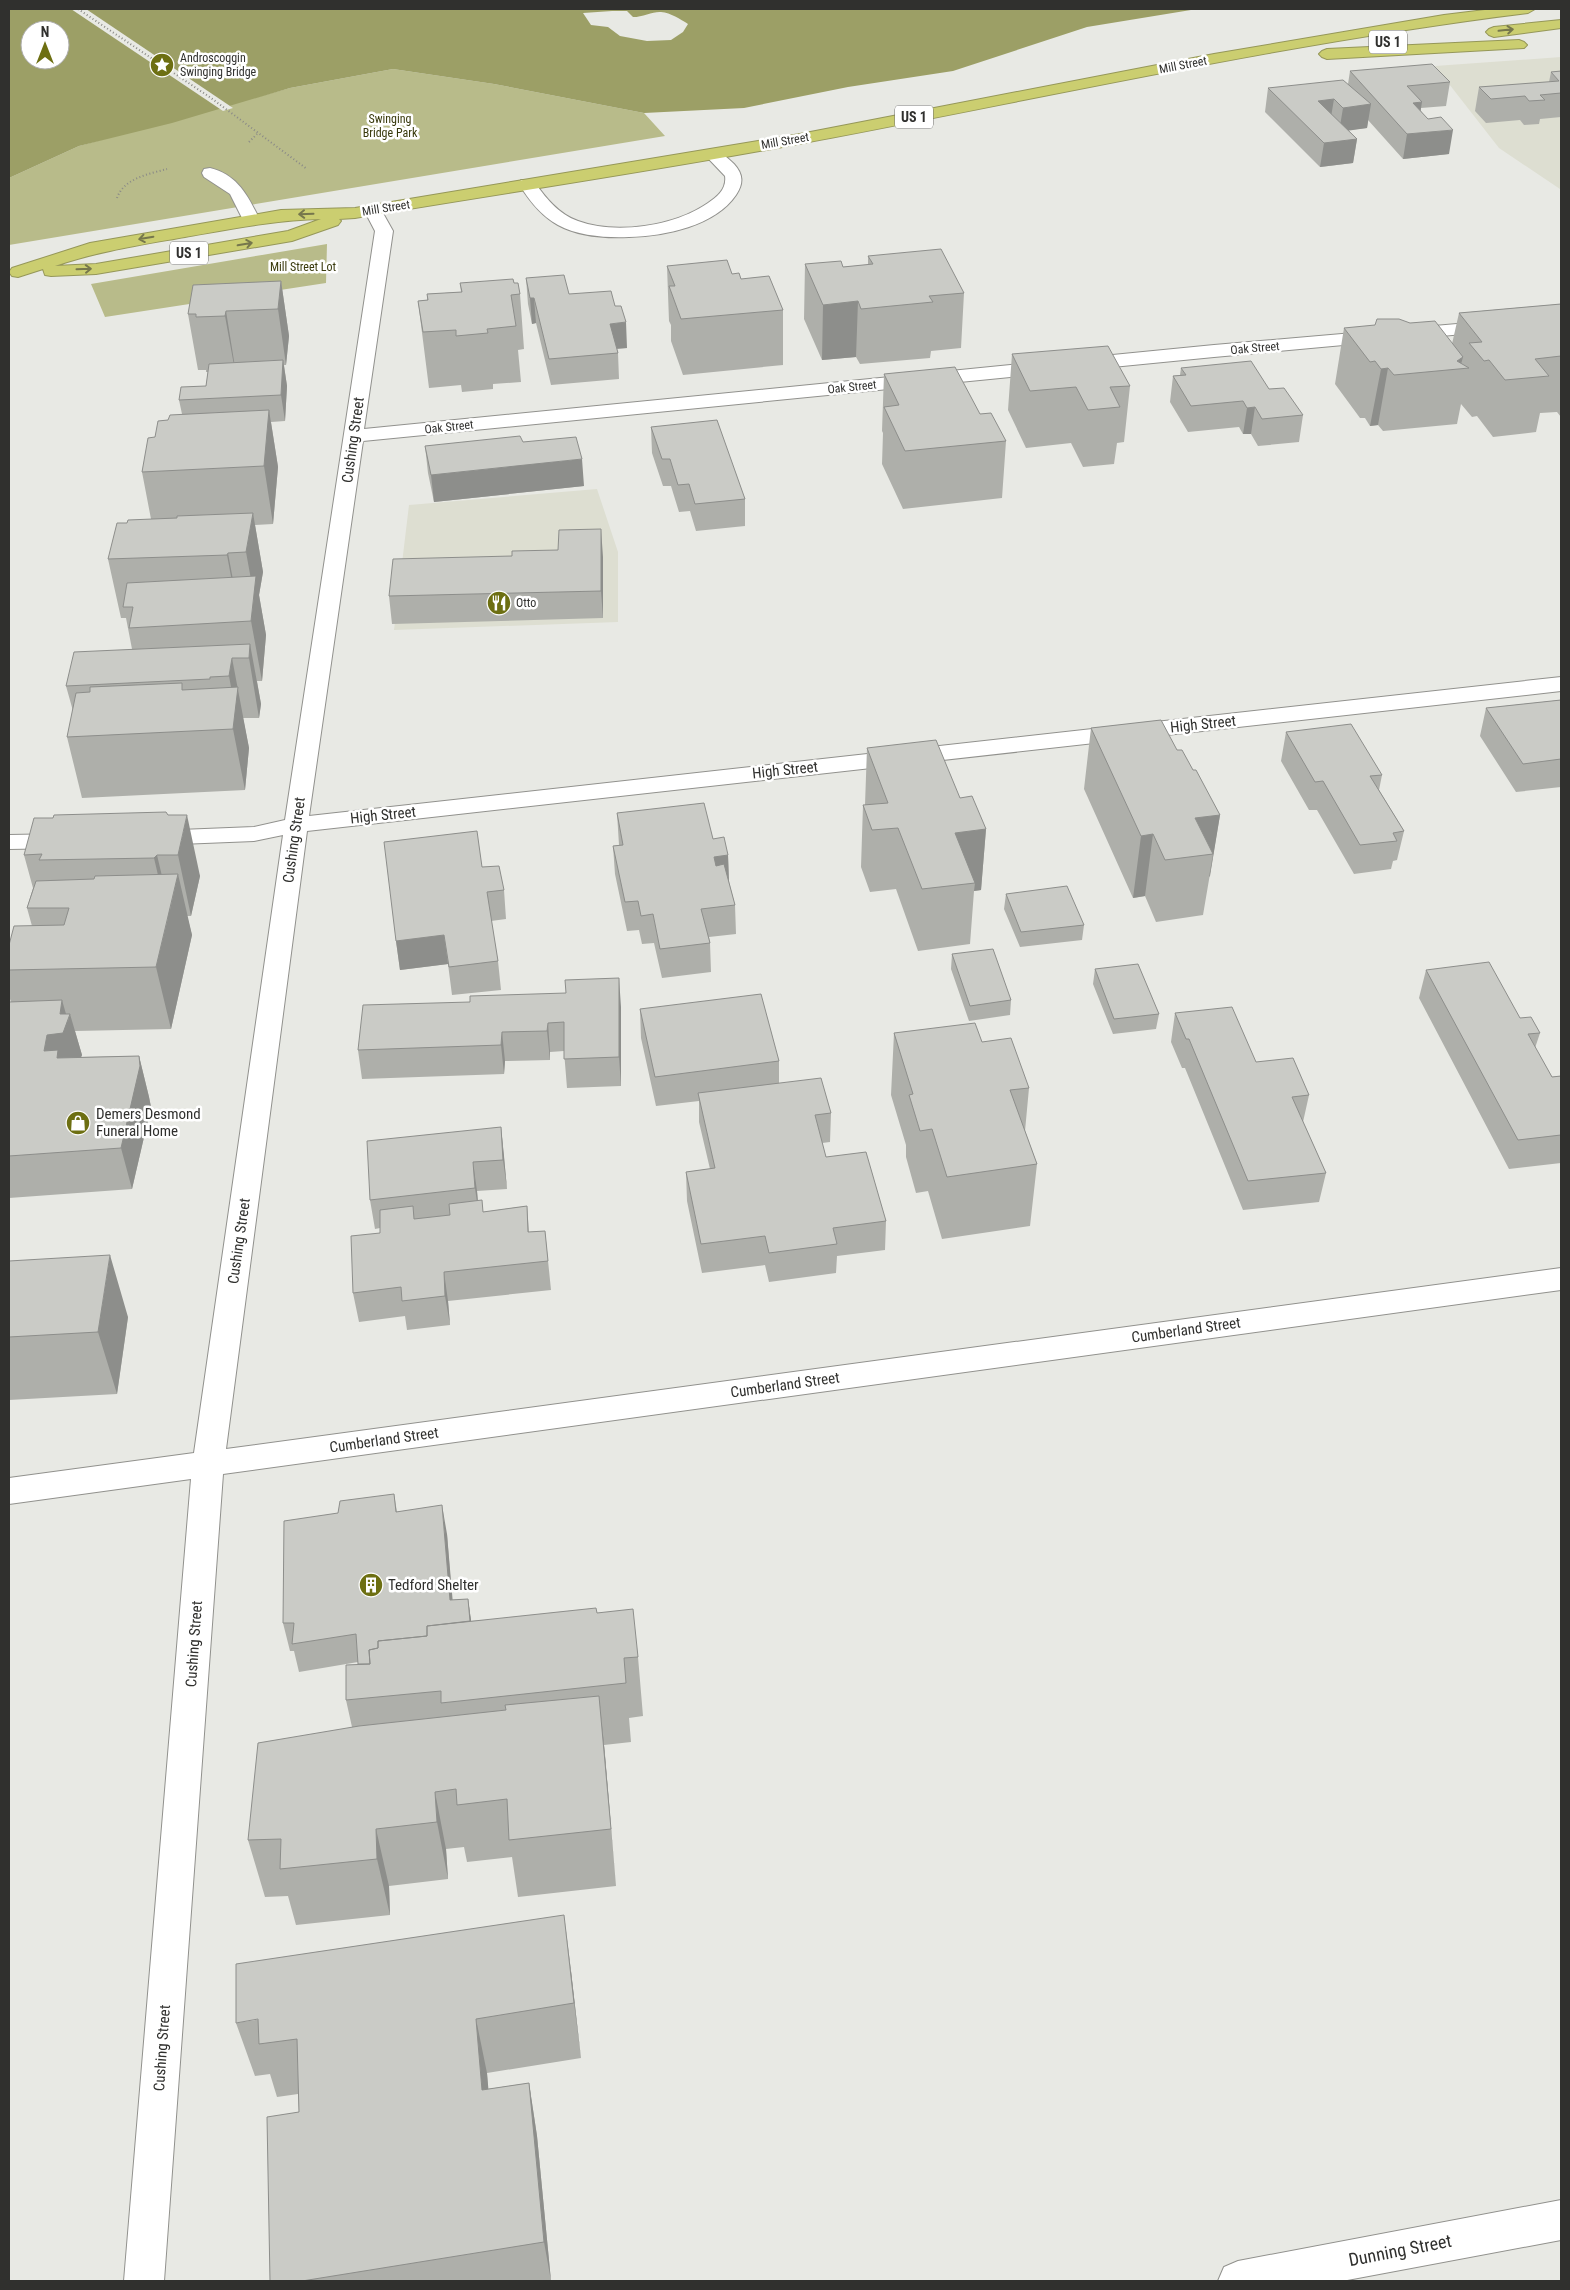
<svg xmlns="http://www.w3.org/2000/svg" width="1570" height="2290" viewBox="0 0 1570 2290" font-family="'Roboto Condensed',sans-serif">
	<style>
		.built { fill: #ddded1 }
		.green { fill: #b8bb8a }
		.water { fill: #9c9f66; fill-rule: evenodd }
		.pier { fill: #e8e9e4 }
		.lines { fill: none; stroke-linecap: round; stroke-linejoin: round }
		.lane-casing { stroke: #91918d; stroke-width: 2 }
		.street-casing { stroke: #91918d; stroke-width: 2 }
		.highway-casing { stroke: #959759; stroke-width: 2 }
		.path { stroke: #8a8a87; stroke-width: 2; stroke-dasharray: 1 2.5; stroke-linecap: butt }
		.lane { fill: #fff; fill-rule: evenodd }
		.street { fill: #fff; fill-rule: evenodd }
		.highway { fill: #cbce70; fill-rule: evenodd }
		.wall { fill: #aeafaa }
		.shaded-wall { fill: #8d8e8b }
		.building { fill: #cacbc6; stroke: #8d8e8b }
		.oneway { stroke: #76774c }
		.labels { text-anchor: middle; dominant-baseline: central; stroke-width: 5; stroke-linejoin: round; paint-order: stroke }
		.far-poi-label { font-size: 12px; fill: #30302e; stroke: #fff; text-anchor: start }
		.far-street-label { font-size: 12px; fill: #30302e; stroke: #fff }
		.far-park-label { font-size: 12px; fill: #38390b; stroke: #fff }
		.shield { fill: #fff; stroke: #6e6e6d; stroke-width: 1 }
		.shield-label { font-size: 14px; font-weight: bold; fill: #30302e }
		.street-label { font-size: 15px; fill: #30302e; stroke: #fff }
		.poi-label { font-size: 15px; fill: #30302e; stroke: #fff; text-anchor: start }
		.near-street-label { font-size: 18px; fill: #30302e; stroke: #fff }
	</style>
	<rect width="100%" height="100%" fill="#e8e9e4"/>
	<path class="built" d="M1561,57V189H1560L1499,148L1435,66Z
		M597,489L618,552V622L394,630L409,505Z"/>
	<path class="green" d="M393,69L494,84L644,113L665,136L9,245V178L79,146L290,88Z
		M327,244L326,283L105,317L91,284Z"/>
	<path class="water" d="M9,9H1197L1087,27L953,71L848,87L744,108L644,113L494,84L393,69L290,88L172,123L79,146L9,178ZM612,11H627L633,17C643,17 654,11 661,12C671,13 680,19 688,24L683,32L671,40L647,41L620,36L608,27L591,25L583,13ZM30,30H60V60H30Z"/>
	<path class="pier" d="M71,9H86L233,108L223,111Z"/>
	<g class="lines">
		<g class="lane-casing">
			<path id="lane" d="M712,149C720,151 728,158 734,164C743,174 744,183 736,195C715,226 665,236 629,237C607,238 578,236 558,225C541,216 529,200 519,184L521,180H533C545,197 558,214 578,221C616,235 675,226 708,203C717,197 727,189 725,176L704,154L706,151Z
				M210,168C238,175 248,196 260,220L257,224H245L230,194L204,177L202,173L204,169Z"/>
		</g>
		<g class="street-casing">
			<path id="street" d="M373,205L379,206L393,231L364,429L1214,345L1561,315V325L1214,357L363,441L309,816L1561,677V691L307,831L226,1449L1561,1268V1290L223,1474L164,2281H124L191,1479L9,1504V1478L194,1453L283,835L254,841L155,845L146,843L143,838L146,833L155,831L254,827L285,820L375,231L364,210L367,206Z
				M65,834L74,836L77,841L74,846L65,848L9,849V835Z
				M1561,2200V2240L1342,2281H1218L1224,2267L1238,2261Z"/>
		</g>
		<g class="highway-casing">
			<path id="highway" d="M1493,9H1535L1528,13C1285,43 1044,98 804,143C655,171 504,193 355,218L339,219L341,221L338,225L292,241L96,274L51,276L45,275L43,269L18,277L12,276L9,272L12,268L90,243L281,210L355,208L800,134L1214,54L1444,15ZM321,219L288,231L96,264L55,266C99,251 140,245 185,237C231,229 275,220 321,219Z
				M1561,20V28L1494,37L1489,35L1486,32L1489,29L1494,27Z
				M1519,40L1524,42L1527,45L1524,48L1327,59L1322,57L1319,54L1322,51L1327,49Z"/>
		</g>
		<path class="path" d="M78,9L211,98L307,169
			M249,142L257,134
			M117,198C124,178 149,174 167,169"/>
		<use href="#lane" class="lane"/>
		<use href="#street" class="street"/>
		<use href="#highway" class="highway"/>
	</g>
	<path class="wall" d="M1350,71L1450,82L1446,106L1421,108V111L1449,154L1403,159L1368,120L1367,128L1348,130L1357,139L1353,163L1320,167L1265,112L1268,88L1348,84Z
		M1561,71V117L1540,119L1539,124L1524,125L1520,120L1486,123L1475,111L1479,87L1549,82L1551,72Z
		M868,256L964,293L961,348L931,351L930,358L860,364L856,357L822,360L804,319L805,264L843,267L868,265Z
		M667,266L741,279L783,310V365L683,375L671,341V325L669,321Z
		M526,278L569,294L627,348L617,349L618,353L619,379L551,385L536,323L532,324L528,304Z
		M281,281L289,336L286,365H284L287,386L285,421L271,422L278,467L273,524L255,525L263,572L259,595L266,635L262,681H257L261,704L259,718H243L249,748L245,790L82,798L67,737L73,711L66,686L132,649L126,618H121L108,559L127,523L151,519L142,472L155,437L168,420L182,414L179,400L206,386L208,372H206V370H198L188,314Z
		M460,283H514L520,294L524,349L518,350L521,382L493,384V389L462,392L461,385L429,388L418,301L427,300V294L461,292Z
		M1561,304V417L1557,412L1540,413L1536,432L1493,437L1477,416L1472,417L1461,404L1457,424L1383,431L1378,425L1370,426L1365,418H1360L1335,384L1344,328L1452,344L1459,313Z
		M1012,354L1130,386L1124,442L1117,443L1114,464L1083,467L1071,443L1026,448L1008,410Z
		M1181,368L1269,389L1303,415L1299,442L1258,446L1251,434H1243L1239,427L1188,432L1170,402L1173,376L1180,375Z
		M884,374L980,414L1006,441L1002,498L903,509L882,464L883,433L882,431Z
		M651,427L745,499V526L696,531L690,511L679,512L671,486H663L652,453Z
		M523,442L584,486L434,502L428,473L425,446Z
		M558,550L603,557V618L392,624L389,596L512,556Z
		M1561,700V787L1516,792L1480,736L1486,708Z
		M1091,728L1177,750L1193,770L1220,815L1203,915L1156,922L1145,896L1133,898L1084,789Z
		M1286,732L1382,775L1379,790L1404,831L1397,860L1393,861L1391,869L1354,874L1317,810H1309L1281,761Z
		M867,748L960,798L986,829L981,890L974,891L970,944L918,951L896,889L870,892L861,867L863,805H865Z
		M166,812L200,876L191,916H187L192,935L171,1029L75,1031L82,1055L81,1057L139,1056L149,1097L151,1107L132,1189L9,1198V1002H11L9,996V945L32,926L27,908L33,888L24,855Z
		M617,813L713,839L728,855L729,882L735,905L736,934L709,937L710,943L711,972L662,978L654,943L642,944L639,930L627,931L615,874L613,846L619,845Z
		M482,867L504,890L506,919L491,921L498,961L501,990L452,995L448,964L400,970L396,941Z
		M1006,894L1084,925L1082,940L1020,947L1004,909Z
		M952,954L1011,1000L1010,1015L969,1021L951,969Z
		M1095,969L1159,1014L1156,1029L1113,1034L1093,984Z
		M1426,970L1520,1018L1540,1033L1535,1048L1552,1077L1561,1076V1163L1509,1169L1419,998Z
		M621,1007V1086L567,1088L564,1051L550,1052V1060L505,1061L504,1074L362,1079L358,1050Z
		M640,1009L779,1061V1083L831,1113L830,1142L822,1143L826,1157L886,1221L885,1250L837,1256L836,1273L769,1282L765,1265L702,1273L687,1201L686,1172L710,1169L699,1122V1101L656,1106L641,1038Z
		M1175,1013L1309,1095L1303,1122L1326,1173L1319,1202L1243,1210L1185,1068H1182L1171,1042Z
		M894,1033L982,1042L1029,1088L1025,1131L1037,1164L1030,1226L942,1239L928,1191L916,1193L906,1157V1145L891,1095Z
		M501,1127L507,1189L477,1191L478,1200L483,1212L527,1206L529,1232L545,1231L551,1290L448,1301L450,1325L407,1330L405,1316L359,1322L353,1293L380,1233V1228L375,1229L370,1200Z
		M9,1261L128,1317L117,1394L9,1400Z
		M394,1494L397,1512L447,1534L452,1600L468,1599L471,1621L597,1613L638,1657L643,1716L629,1718L631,1742L604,1745L616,1886L518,1897L512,1857L467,1862L464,1847L446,1849L448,1879L389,1886L390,1915L296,1925L288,1896L265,1897L248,1840L352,1727L346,1700L358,1664V1662L299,1672L294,1651H290L283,1623Z
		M571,1971L581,2058L487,2073L488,2089L529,2083L537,2136L551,2281H270L299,2112L298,2094L277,2097L270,2074L255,2076L236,2023Z"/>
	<path class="shaded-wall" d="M1334,99L1330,123L1318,101Z
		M1422,102L1418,126L1413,103Z
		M1371,104L1367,128L1339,132L1343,108Z
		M1453,130L1449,154L1403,159L1407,134Z
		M1357,139L1353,163L1320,167L1324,143Z
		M281,281L289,336L286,365L278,309Z
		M530,298H534L536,323L532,324Z
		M858,301L856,357L822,360L823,305Z
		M226,311L235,367V371L225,316Z
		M626,322L627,348L611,349L610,324Z
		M1463,357L1460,368L1457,361Z
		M283,360L287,386L285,421L281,395Z
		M1388,368L1378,425L1370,426L1381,369Z
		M1255,407L1251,434H1243L1247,408Z
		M269,410L278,467L273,524L264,466Z
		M582,459L584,486L434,502L431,475Z
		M253,513L263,572L259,595L266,635L262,681L251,621L254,596L246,552Z
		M601,529L603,557V618L601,591Z
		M228,553L239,612L238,614L227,555Z
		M250,644L261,704L259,718L249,658Z
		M232,658L249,748L245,790L233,729L235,709L229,676Z
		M187,815L200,876L191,916L178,855Z
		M1220,815L1210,876L1209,877L1213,854L1195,818Z
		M986,829L981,890L974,891L975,883L955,833Z
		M1153,834L1145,896L1133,898L1141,836Z
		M157,855L170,910L178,874L192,935L171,1029L156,967L168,918L154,858Z
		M728,855L729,884L714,886V857Z
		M444,935L448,964L400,970L396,941Z
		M619,978L621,1007V1086L619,1057Z
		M62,1000L68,1021L70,1014L82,1055L74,1074L44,1051L47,1035L60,1014Z
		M548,1023L550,1052V1060L547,1031Z
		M502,1032L505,1061L504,1074L501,1045Z
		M139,1056L149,1097L151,1107L132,1189L121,1148Z
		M501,1127L504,1156L507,1189L503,1160Z
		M473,1162L477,1191L479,1217L475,1188Z
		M110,1255L128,1317L117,1394L98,1332Z
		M444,1272L448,1301L450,1325L445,1296Z
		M442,1505L447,1534L455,1628L450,1600Z
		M468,1599L472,1627V1649Z
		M599,1696L605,1755L616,1886L611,1829Z
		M435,1792L446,1849L448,1879L437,1822Z
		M376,1829L389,1886L390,1915L377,1859Z
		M564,1915L571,1971L581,2058L574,2003Z
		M476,2019L487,2073L493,2142L482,2090Z
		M529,2083L537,2136L551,2281L544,2242Z"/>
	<path class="building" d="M1432,64L1450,82L1407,86L1422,102L1413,103L1428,119L1441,117L1453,130L1407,134L1350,71Z
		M1561,71V93L1540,95L1545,100L1529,101L1525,96L1491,99L1479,87L1559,81L1551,72Z
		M1343,80L1371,104L1343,108L1334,99L1318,101L1357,139L1324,143L1268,88Z
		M941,249L964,293L929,296L933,302L861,309L858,301L823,305L805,264L841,261L843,267L873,264L868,256Z
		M727,260L732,274L739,273L741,279L769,276L783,310L681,319L669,286H675L667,266Z
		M564,275L569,294L611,291L615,306H621L626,322L610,324L618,353L549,359L534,298H530L526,278Z
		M513,279L514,283H518L520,294L511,295L516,326L487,329L488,333L456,336V330L423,332L418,301L428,300L427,294L462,292L460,283Z
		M281,281L278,309L226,311L225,316L196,317V314H188L193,285Z
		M1561,304V356L1535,359L1549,376L1505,380L1489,360L1484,361L1469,343L1482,342L1459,313Z
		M1377,319H1399L1410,323L1435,321L1463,357L1457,361L1469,368L1394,375L1388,368L1381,369L1375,361L1370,362L1344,328L1375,325Z
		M1108,346L1130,386L1110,387L1120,407L1088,410L1076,387L1030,391L1012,354Z
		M283,360L281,395L179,400L181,387L206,386L209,364Z
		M1251,361L1269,389L1284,388L1303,415L1262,419L1255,407L1247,408L1243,401L1191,406L1173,376L1186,375L1181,368Z
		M955,367L980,414L991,413L1006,441L905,451L884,407L899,405L884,374Z
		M269,410L264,466L142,472L148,438L155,437L158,421L168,420L170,415Z
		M717,420L745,499L695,504L689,484L678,485L670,459H662L651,427Z
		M520,436L523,442L576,437L582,459L431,475L425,446Z
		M253,513L246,552L228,553L227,555L108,559L117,523H127L128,520L177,518V516Z
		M601,529V591L389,596L393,559L512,556V551L558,550L559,530Z
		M256,576L251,621L129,628L133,607H123L127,583Z
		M250,644L249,658H232L229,676L210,677V679L66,686L74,652Z
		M182,683V690L238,687L233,729L67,737L76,693L90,692V687Z
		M1561,700V759L1523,764L1486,708Z
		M1161,720L1177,750H1182L1193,770H1196L1220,815L1195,818L1213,854L1165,860L1153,834L1141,836L1091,728Z
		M1351,724L1382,775L1370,776L1404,831L1393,833L1397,841L1360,845L1323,781L1315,782L1286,732Z
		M936,740L960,798L972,796L986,829L955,833L975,883L922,889L898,828L872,830L863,805L888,803L867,748Z
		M704,803L713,839L724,837L728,855L714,857L716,866L724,864L735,905L701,909L710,943L660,949L653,914L641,916L638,901L625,902L613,846L623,845L617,813Z
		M166,812L168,815H187L178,855H157L154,858L39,860L42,854L24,855L34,818H53L54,815Z
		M477,831L482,867L499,866L504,890L487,892L498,961L449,967L444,935L396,941L384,842Z
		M178,874L156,967L9,970V945L14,926L64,925L69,908H27L36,881L94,879L95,876Z
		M1067,886L1084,925L1021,932L1006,894Z
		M993,949L1011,1000L970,1006L952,954Z
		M1489,962L1520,1018L1531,1017L1540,1033L1528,1034L1552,1077L1561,1076V1135L1518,1140L1426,970Z
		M1138,964L1159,1014L1114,1019L1095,969Z
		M619,978V1057L564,1059V1022L548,1023L547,1031L502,1032L501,1045L358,1050L363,1005L470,1002V996L566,993L565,980Z
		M761,994L779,1061L655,1077L640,1009Z
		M62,1000L60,1014H70L63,1033L47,1035L44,1051L58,1050L57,1058L139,1056L140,1066L121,1148L9,1156V1002Z
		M1232,1007L1256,1062L1293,1058L1309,1095L1292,1097L1326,1173L1248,1181L1189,1039H1186L1175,1013Z
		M975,1023L982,1042L1011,1038L1029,1088L1010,1090L1037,1164L947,1177L932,1129L920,1131L909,1095L913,1094L894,1033Z
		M821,1078L831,1113L815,1115L826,1157L866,1152L886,1221L833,1228L837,1244L769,1253L765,1236L701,1244L686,1172L715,1168L698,1093Z
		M501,1127L503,1160L473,1162L475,1188L370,1200L367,1141Z
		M482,1200L483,1212L527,1206L528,1232L545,1231L548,1261L444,1272L445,1296L402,1301L401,1287L353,1293L351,1236L380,1233V1210L413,1206L414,1219L450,1215L449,1204Z
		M110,1255L98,1332L9,1337V1261Z
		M394,1494L396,1512L442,1505L450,1600L468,1599L470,1621L427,1626V1636L378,1641V1648L369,1650L370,1664H358L356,1634L292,1644L294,1623H283L284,1521L338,1513L340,1501Z
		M596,1608L597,1613L633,1609L638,1657L624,1658L626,1683L441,1703V1691L346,1700V1665L370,1664L369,1650L378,1648V1641L427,1636V1626Z
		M599,1696L611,1829L509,1840L507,1799L457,1805L456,1789L435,1792L437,1822L376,1829L377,1859L280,1869L281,1839L248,1840L258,1743L359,1726L506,1710L505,1705Z
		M564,1915L574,2003L476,2019L482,2090L529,2083L544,2242L302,2281H270L267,2117L299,2112L297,2039L259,2044L258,2019L236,2023V1964Z"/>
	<defs><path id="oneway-shaft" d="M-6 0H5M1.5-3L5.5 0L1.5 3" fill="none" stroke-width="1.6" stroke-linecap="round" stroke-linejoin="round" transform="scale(1.25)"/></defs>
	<g class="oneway">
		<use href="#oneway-shaft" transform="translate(1506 30) rotate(-6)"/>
		<use href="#oneway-shaft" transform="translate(306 214) rotate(178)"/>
		<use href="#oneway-shaft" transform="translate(146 238) rotate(170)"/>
		<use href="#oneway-shaft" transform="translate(245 244) rotate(-10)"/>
		<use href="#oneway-shaft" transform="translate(84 269) rotate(-2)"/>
	</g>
	<defs>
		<g id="sight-disc" transform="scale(1.25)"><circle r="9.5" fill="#6d6f12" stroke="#fff"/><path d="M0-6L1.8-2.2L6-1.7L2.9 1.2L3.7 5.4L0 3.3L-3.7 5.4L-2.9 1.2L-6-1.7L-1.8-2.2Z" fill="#fff"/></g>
		<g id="restaurant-disc" transform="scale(1.25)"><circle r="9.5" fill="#6d6f12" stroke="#fff"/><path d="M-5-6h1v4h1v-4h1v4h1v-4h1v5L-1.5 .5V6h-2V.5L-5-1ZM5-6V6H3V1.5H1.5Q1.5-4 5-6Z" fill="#fff"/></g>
		<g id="shop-disc" transform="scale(1.25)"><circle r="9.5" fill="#6d6f12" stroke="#fff"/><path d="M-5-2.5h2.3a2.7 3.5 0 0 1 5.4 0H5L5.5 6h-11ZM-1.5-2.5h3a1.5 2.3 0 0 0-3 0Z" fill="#fff"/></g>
		<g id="building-disc" transform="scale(1.25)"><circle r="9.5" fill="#6d6f12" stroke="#fff"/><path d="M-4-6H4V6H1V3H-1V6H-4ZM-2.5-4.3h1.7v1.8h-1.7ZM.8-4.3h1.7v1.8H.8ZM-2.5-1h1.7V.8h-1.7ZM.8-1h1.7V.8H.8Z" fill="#fff"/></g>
	</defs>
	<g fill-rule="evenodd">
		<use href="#sight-disc" x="162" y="65"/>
		<use href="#restaurant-disc" x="499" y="603"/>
		<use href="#shop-disc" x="78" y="1123"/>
		<use href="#building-disc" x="371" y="1585"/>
	</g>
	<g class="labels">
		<g class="far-poi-label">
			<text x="180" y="58">Androscoggin<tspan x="180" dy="14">Swinging Bridge</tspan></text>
			<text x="516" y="603">Otto</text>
		</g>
		<g class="far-street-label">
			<text transform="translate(1183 65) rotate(-11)">Mill Street</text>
			<text transform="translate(785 141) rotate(-10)">Mill Street</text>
			<text transform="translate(386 208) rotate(-9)">Mill Street</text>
			<text transform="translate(1255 348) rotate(-5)">Oak Street</text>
			<text transform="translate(852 387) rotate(-6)">Oak Street</text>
			<text transform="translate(449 427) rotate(-6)">Oak Street</text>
		</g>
		<g class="far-park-label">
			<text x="390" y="119">Swinging<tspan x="390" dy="14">Bridge Park</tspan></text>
			<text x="303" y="267">Mill Street Lot</text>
		</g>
		<g class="shield">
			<rect x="1369" y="30.5" width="38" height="23" rx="4"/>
			<rect x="895" y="105.5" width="38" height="23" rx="4"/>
			<rect x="170" y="241.5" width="38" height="23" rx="4"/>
		</g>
		<g class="shield-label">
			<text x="1388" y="42">US 1</text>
			<text x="914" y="117">US 1</text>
			<text x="189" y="253">US 1</text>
		</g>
		<g class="street-label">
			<text transform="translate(353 440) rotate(-82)">Cushing Street</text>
			<text transform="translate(1203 724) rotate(-6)">High Street</text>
			<text transform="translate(785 770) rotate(-6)">High Street</text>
			<text transform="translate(383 815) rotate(-6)">High Street</text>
			<text transform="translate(294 840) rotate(-82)">Cushing Street</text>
			<text transform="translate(239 1241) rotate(-82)">Cushing Street</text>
			<text transform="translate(1186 1330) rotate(-8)">Cumberland Street</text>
			<text transform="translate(785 1385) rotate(-8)">Cumberland Street</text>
			<text transform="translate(384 1440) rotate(-8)">Cumberland Street</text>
			<text transform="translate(194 1644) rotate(-86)">Cushing Street</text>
			<text transform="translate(162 2048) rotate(-86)">Cushing Street</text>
		</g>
		<g class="poi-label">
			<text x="96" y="1114">Demers Desmond<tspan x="96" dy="17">Funeral Home</tspan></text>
			<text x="388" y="1585">Tedford Shelter</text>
		</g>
		<g class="near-street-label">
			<text transform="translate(1400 2250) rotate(-11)">Dunning Street</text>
		</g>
	</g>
	<rect width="1570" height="2290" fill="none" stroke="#30302e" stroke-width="20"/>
	<g transform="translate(45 45)"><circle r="24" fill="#ffffff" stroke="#acacab"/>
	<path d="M0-4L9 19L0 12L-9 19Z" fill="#6d6f12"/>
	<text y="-8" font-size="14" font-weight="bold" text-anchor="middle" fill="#30302e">N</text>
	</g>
</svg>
